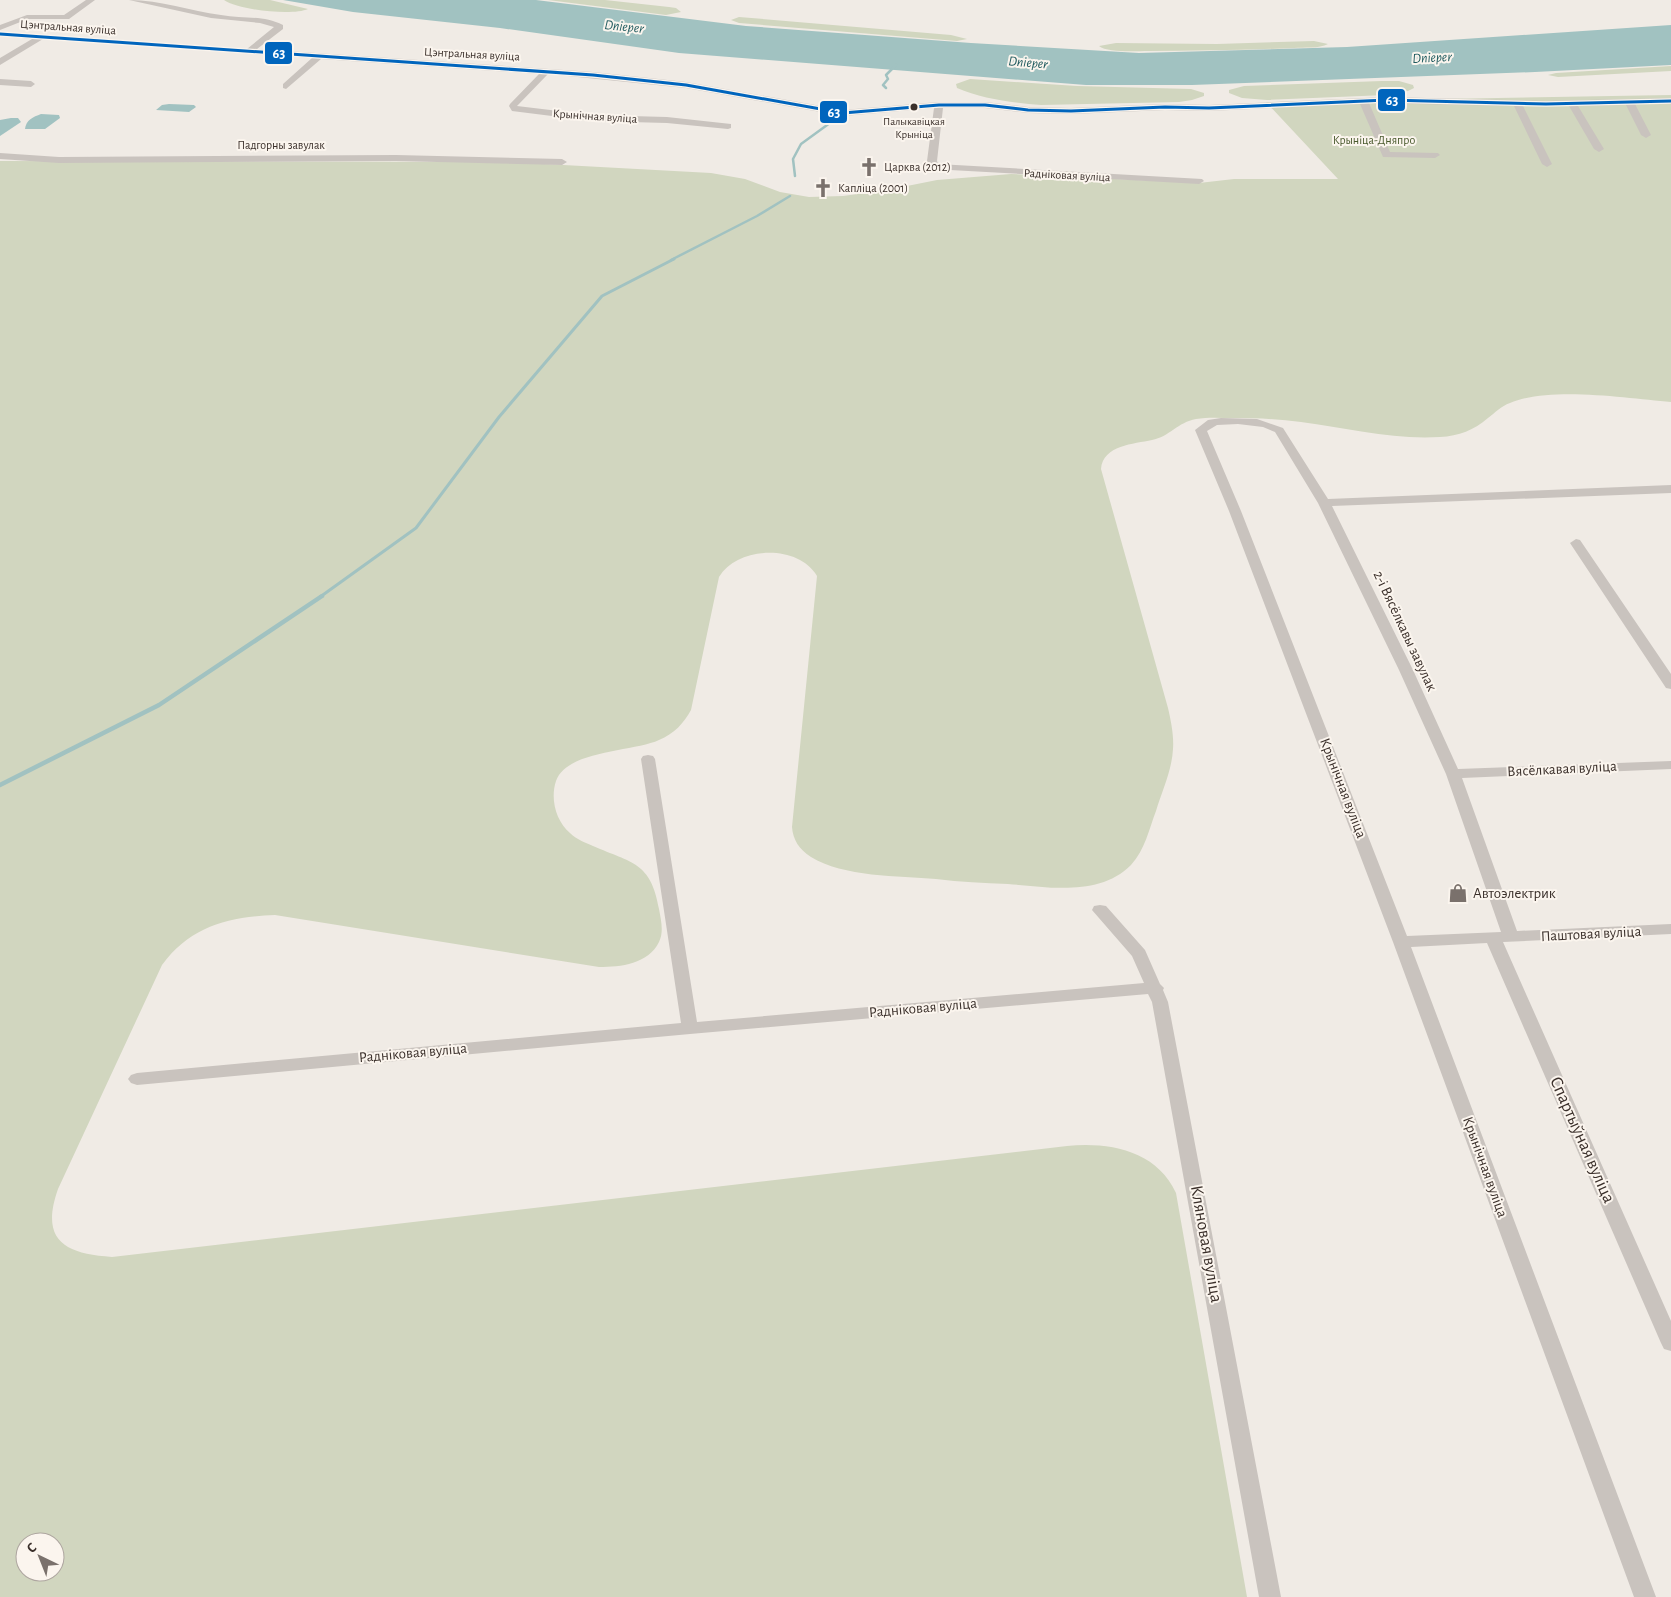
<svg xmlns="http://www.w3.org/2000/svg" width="1671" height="1597" viewBox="0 0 1671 1597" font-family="'Alegreya Sans',sans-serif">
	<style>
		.green { fill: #d1d6bf; fill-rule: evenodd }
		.water { fill: #a1c2c1 }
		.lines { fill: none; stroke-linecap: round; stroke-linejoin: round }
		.stream-far2 { stroke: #a1c2c1; stroke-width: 2.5 }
		.stream-far1 { stroke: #a1c2c1; stroke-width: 3 }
		.stream { stroke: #a1c2c1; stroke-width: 4.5 }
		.minor { fill: #c9c3be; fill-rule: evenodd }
		.bus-1-casing { stroke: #fbf5ee; stroke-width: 5.5 }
		.bus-1 { stroke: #0065bd; stroke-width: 3 }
		.bus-dot { fill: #3b302b; stroke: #fbf5ee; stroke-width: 2 }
		.labels { text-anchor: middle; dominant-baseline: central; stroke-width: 4; stroke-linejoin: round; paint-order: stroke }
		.far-bus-label { font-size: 11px; fill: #3b302b; stroke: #fbf5ee }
		.far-street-label { font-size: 12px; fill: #3b302b; stroke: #fbf5ee }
		.far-park-label { font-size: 12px; fill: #4a5a2e; stroke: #fbf5ee }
		.far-poi-label { font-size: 12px; fill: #3b302b; stroke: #fbf5ee; text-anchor: start }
		.far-water-label { font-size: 14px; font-style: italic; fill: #1f5a5e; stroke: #fbf5ee }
		.street-label { font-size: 15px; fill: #3b302b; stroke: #fbf5ee }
		.poi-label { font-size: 15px; fill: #3b302b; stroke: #fbf5ee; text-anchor: start }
		.near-street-label { font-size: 18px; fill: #3b302b; stroke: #fbf5ee }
		.line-badge { stroke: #fbf5ee; stroke-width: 2 }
		.badge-label { font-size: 14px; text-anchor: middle; font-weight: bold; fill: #fff }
	</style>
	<rect width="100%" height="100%" fill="#f0ebe5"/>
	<path class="green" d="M224,0H270L308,9C292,16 238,10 224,0Z
		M548,0H605L669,7L676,8L681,12L666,15Z
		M739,17L951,35L967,39L957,41L739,23L731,20Z
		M1314,41L1328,44C1319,49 1304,47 1294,48C1246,50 1196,51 1148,51C1136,51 1107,53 1099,46L1116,43L1217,44Z
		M1671,66V71L1558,77L1548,75L1556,73Z
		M970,79L1077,86L1191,89L1204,93V96L1192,100L1179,102L1041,105C1014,103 982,99 957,88L956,84Z
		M1382,81H1399L1413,85L1414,88L1408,91L1386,95L1267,100L1242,98L1229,93V90L1244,86Z
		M1671,95V402C1627,398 1549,386 1510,403C1501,406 1495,413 1488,418C1474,430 1459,436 1440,437C1393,440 1348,428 1301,422C1279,419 1256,418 1234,418C1221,418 1208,417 1196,419C1178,422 1169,437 1152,440C1134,444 1103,445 1101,469L1168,708C1171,721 1174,736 1173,749C1172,770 1162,791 1156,811C1149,829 1145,850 1131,865C1099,897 1048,887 1008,884C984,883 960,882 936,879C899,876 843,877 811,857C799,849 793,840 792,827L817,576C798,544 738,546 719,577L691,710C684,723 674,734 659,740C633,752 567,750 556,781C550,799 556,821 570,833C576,839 586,843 593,846C632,863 651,862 659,909C661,920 664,932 659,942C648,964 621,967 599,967L275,915C228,917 191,926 162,965L58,1189C40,1240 64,1254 112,1257L1067,1146C1109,1142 1156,1150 1176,1193L1247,1597H0V161L508,162L711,173L745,179L780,192L809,197L843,196L887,190L937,180L1011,174L1199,183L1234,179H1338L1266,102ZM25,1542H55V1572H25Z"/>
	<path class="water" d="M283,0H536L746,26L971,43L1139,53L1347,47L1671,25V65L1535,72L1192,85H1086L679,53L500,28L353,12Z
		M169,104L194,105L196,107L189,112L156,110L162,105Z
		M41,114L59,115L60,118L45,129H25C26,120 33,117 41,114Z
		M11,118H18L21,122L0,136V120Z"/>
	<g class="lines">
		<path class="stream-far2" d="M886,88L883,85L888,79L886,75L896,65
			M795,176L793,159L801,144L834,120
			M671,260L757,216L790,196"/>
		<path class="stream-far1" d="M320,597L416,528L499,417L602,296L674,259"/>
		<path class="stream" d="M0,785L159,705L322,596"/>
		<path class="minor" d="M86,0H95L69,19H28L0,30V25L27,15H64Z
			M129,0C161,0 190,11 221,15C242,19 263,15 283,25V29L257,49L593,72L686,82L843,110L939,102H985L1028,107L1071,108L1165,104L1209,105L1387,97L1546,101L1671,98V104H1635L1651,135L1646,138L1641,135L1626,105L1578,106L1604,149L1599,152L1594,149L1569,106H1523L1552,164L1547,167L1542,164L1514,106L1369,103L1390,152L1438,153L1440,155L1435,158L1383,157L1360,104L1209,111L1165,110L1071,114L1028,113L985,108H943L937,161L938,164L1202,179L1204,181L1199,184L932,169L927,161L934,108L843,116L686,88L548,74L517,106L592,115L667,117L731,124V128L728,129L667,123L592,121L512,111L509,106L510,104L539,74L321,59L286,89L283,88V84L312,58L43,39L0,65V58L32,39L0,36V32L247,49L274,27L260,23L211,18Z
			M0,79L31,81L35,84L31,87L0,85Z
			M0,153L59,157L396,155L562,159L567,162L562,165L396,161L59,163L0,159Z
			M1221,418L1257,419L1283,428L1328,499L1671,485V493L1332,506L1413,670L1458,769L1671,761V769L1462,778L1517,931L1671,924V934L1503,942L1671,1321V1351L1664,1349L1661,1343L1487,943L1411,947L1656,1597H1634L1393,942L1229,511L1195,430L1208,420ZM1238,424L1263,427L1275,432L1318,503L1399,670L1446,774L1501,932L1407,936L1241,511L1207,431L1217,425Z
			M1576,539L1580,540L1671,674V689L1666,688L1570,543Z
			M648,755L653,756L655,759L697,1022L1144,983L1132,956L1092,910L1094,906L1100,905L1106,906L1145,950L1160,984L1164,988L1163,990L1168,1002L1281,1597H1259L1152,1002L1148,994L690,1034L137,1085L131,1083L128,1079L131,1075L137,1073L681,1023L641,759L643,756Z"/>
		<g class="bus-1-casing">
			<path id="bus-1" d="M0,34L593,75L686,85L843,113L939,105H985L1028,110L1071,111L1165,107L1209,108L1387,100L1546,104L1671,101"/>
		</g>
		<use href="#bus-1" class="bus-1"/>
	</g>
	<defs>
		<g id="church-bare" transform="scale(1.5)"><path d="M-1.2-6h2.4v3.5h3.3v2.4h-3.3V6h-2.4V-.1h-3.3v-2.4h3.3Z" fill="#7a716c" stroke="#fbf5ee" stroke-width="2.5" paint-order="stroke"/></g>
		<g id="shop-bare" transform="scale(1.5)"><path d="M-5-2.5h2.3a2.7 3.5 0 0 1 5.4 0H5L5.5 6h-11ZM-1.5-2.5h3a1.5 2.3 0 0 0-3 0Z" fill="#7a716c" stroke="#fbf5ee" stroke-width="2.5" paint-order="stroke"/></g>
	</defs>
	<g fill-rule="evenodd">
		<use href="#church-bare" x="869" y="167"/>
		<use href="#church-bare" x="823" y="188"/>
		<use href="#shop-bare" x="1458" y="893"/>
	</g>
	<circle class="bus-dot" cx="914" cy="107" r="4.5"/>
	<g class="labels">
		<g class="far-bus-label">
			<text x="914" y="121">Палыкавіцкая<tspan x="914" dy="13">Крыніца</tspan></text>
		</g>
		<g class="far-street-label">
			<text transform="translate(68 27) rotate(4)">Цэнтральная вуліца</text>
			<text transform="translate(472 54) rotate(3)">Цэнтральная вуліца</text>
			<text transform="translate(595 116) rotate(4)">Крынічная вуліца</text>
			<text x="281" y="145">Падгорны завулак</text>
			<text transform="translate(1067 175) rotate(3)">Радніковая вуліца</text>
		</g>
		<g class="far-park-label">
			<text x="1374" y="140">Крыніца-Дняпро</text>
		</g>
		<g class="far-poi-label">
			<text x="884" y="167">Царква (2012)</text>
			<text x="838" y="188">Капліца (2001)</text>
		</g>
		<g class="far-water-label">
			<text transform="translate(624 27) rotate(6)">Dnieper</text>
			<text transform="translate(1432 58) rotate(-3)">Dnieper</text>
			<text transform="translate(1028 63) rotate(5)">Dnieper</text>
		</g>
		<g class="street-label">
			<text transform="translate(1405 631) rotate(65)">2-і Вясёлкавы завулак</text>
			<text transform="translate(1562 769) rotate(-3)">Вясёлкавая вуліца</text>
			<text transform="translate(1343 788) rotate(69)">Крынічная вуліца</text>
			<text transform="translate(1591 934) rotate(-3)">Паштовая вуліца</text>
			<text transform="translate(923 1008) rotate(-5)">Радніковая вуліца</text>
			<text transform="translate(413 1053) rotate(-5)">Радніковая вуліца</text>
			<text transform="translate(1485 1167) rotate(70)">Крынічная вуліца</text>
		</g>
		<g class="poi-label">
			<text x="1473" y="893">Автоэлектрик</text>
		</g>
		<g class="near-street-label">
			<text transform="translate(1582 1140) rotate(66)">Спартыўная вуліца</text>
			<text transform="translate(1206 1244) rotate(80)">Кляновая вуліца</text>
		</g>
	</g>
	<g class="line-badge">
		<rect x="264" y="41" width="29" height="24" rx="5" fill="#0065bd"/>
		<rect x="1377" y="88" width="29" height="24" rx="5" fill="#0065bd"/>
		<rect x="819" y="100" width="29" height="24" rx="5" fill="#0065bd"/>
	</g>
	<g class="badge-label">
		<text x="279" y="58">63</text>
		<text x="1392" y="105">63</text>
		<text x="834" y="117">63</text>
	</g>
	<g transform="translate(40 1557) rotate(317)"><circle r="24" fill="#fbf5ee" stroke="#aea6a0"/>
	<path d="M0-4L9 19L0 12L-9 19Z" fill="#7a716c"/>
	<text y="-8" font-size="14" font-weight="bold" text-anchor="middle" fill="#3b302b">С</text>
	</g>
</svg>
